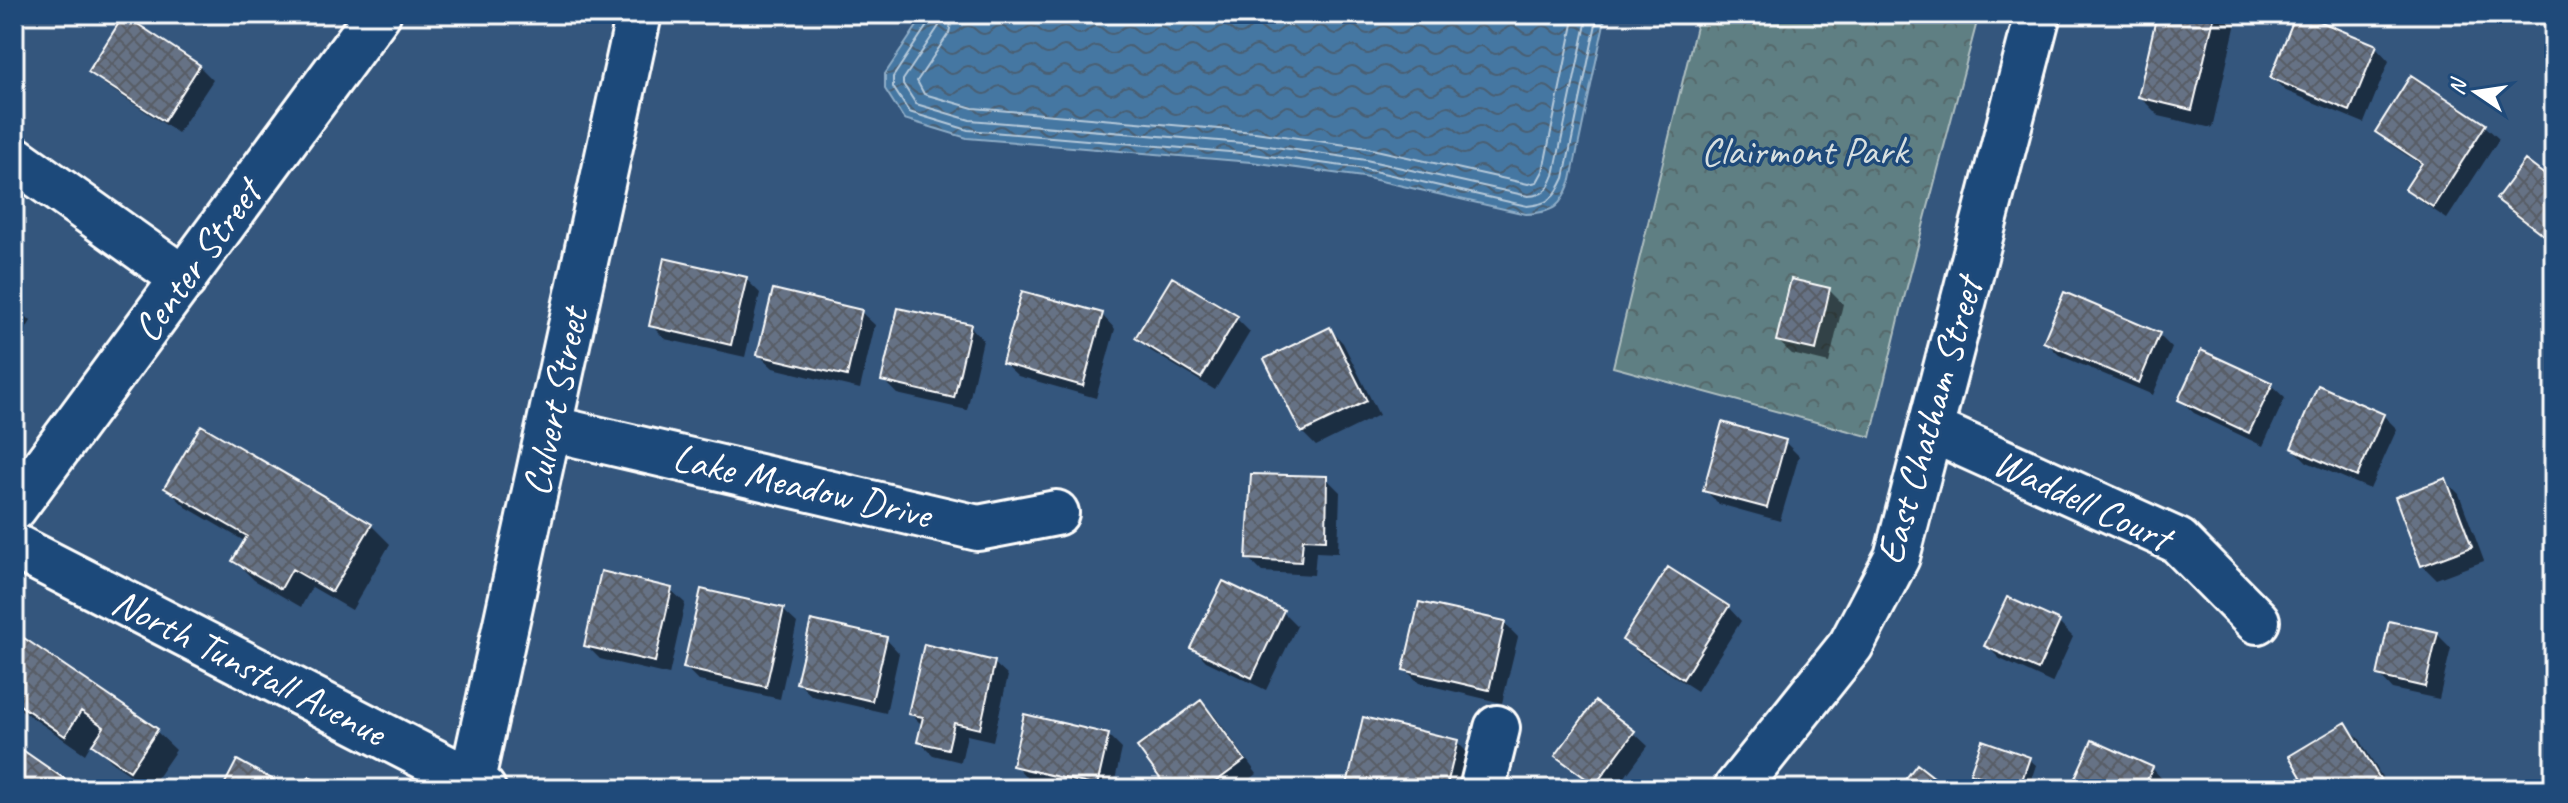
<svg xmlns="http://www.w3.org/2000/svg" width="2568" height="803" viewBox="0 0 2568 803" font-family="Caveat,sans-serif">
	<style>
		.park { fill: url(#park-crowns); stroke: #afbfc1; stroke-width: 2 }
		.water { fill: url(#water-waves); stroke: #8fadc7; stroke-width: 2 }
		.shadow { fill: #0007 }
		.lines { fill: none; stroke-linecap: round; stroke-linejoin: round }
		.shore { stroke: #b5c9da; stroke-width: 2 }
		.building { fill: url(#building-cross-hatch); stroke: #fff; stroke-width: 2 }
		.minor-casing { stroke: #fff; stroke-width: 50 }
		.major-casing { stroke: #fff; stroke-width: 50 }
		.minor { stroke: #1f4a7a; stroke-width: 44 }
		.major { stroke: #1f4a7a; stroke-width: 44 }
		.labels { text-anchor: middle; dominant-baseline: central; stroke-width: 7; stroke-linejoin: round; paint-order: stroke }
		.park-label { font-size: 40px; fill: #d7dfe0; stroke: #1f4a7a }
		.street-label { font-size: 40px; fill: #fff; stroke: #1f4a7a }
	</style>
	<defs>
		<pattern id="park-crowns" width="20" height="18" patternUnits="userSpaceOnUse" patternTransform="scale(2)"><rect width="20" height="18" fill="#5f7f83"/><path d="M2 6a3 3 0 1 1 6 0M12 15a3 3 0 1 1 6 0" fill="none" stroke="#56686a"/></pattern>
		<pattern id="water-waves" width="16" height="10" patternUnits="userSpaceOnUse" patternTransform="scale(2)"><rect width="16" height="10" fill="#4577a2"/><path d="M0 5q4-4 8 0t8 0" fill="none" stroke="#495f73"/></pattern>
		<pattern id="building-cross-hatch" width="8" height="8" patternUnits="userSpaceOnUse" patternTransform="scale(2)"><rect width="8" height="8" fill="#667285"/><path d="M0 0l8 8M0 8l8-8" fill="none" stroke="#585d66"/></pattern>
	</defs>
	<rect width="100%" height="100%" fill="#34567d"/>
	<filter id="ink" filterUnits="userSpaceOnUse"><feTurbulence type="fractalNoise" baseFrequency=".0125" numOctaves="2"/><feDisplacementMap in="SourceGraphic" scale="16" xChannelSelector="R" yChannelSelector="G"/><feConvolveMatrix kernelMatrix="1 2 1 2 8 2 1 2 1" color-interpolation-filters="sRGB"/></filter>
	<g filter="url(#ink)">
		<path class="park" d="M1699,14H1979L1903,302L1871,437L1613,367Z"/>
		<path class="water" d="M925,14H1606L1571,180C1560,207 1556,212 1526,214L1363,177L1251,162L967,138L904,119L885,89V74Z"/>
		<path class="shadow" d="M260,14H274L270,20Z
			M2159,14H2238L2212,128L2159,116L2140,97Z
			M125,18L199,66L213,80L178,133L105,85L91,71Z
			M2376,47L2389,61L2364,123L2286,91L2272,78Z
			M2411,78L2485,126L2499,139L2447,219L2422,202L2408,189L2423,166L2391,145L2377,131Z
			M2554,184V244L2512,213L2499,199Z
			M746,279L760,293L745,357L665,339L651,325Z
			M1829,290L1843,304L1829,363L1792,354L1778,341Z
			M14,305L31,321L14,349Z
			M861,312L875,325L860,389L773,368L759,355Z
			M1102,315L1115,329L1096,398L1018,376L1004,363Z
			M1236,318L1250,332L1215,390L1151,351L1137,338Z
			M970,326L983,340L967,410L897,394L883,380Z
			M1330,329L1343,343L1379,415L1316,446L1302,432Z
			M2159,335L2172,348L2153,395L2059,355L2045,341Z
			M2271,385L2285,398L2263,446L2194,413L2180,400Z
			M2383,415L2397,429L2370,489L2307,462L2293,448Z
			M1785,442L1799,456L1780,521L1719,504L1705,490Z
			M1326,478L1340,492L1338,553L1316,552L1314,575L1262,572L1248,558Z
			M2445,480L2459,494L2484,561L2436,579L2422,565Z
			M166,488L371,525L390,544L352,610L312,587L301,607L254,580L235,561L246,542L186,507Z
			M1224,583L1283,612L1297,626L1266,690L1206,661L1193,647Z
			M671,590L685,603L669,675L600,659L586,645Z
			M1728,607L1741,621L1697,691L1638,653L1624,640Z
			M783,610L797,623L780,699L699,681L685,667Z
			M1504,623L1518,637L1502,703L1419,683L1406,670Z
			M2059,623L2073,637L2052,683L2000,659L1986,645Z
			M2437,634L2451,648L2439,699L2392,689L2379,675Z
			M886,639L899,653L886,713L812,696L798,683Z
			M14,656L156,731L176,750L150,788L114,764L92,742L85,754L14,705Z
			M994,663L1008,676L993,741L967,735L961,762L933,755L920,742L923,726L910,713Z
			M1201,702L1215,716L1257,774L1237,789H1170Z
			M1595,704L1634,733L1648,746L1616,789H1598L1558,756Z
			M2346,725L2359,738L2389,789H2310Z
			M1108,735L1122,749L1113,789H1071L1028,779L1015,765Z
			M1457,742L1476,761L1470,789H1348Z
			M2029,759L2036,765L2028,789H2010L1979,779L1973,772Z
			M2152,768L2165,782L2162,789H2073Z"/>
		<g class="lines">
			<path class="shore" d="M931,14L930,21L893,77V87L909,112L968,130L1253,154L1365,169L1527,206C1549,204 1555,198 1564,178L1598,14
				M941,14L939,26L903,80V84L916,104L970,120L1254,144L1366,160L1528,196C1545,195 1548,190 1554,175L1588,14
				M953,14L949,33L917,81L924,94L973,108L1255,132L1367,148L1528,184L1537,182L1543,171L1575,14"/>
		</g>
		<path class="building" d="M2157,14H2215L2192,110L2138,97Z
			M2296,14H2302L2377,45L2350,111L2270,78Z
			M124,15L200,65L164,121L88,72Z
			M2411,75L2486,124L2433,207L2405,189L2422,163L2375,132Z
			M2525,160L2554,182V243L2496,199Z
			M664,258L747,277L731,345L649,326Z
			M1172,277L1238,316L1201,378L1135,338Z
			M1791,279L1830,288L1816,350L1776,341Z
			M773,289L862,310L847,376L757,355Z
			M1022,291L1103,313L1083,386L1002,363Z
			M2064,292L2160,333L2139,383L2043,342Z
			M898,308L971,324L954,398L881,381Z
			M1330,327L1367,401L1301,433L1264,359Z
			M2201,350L2273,383L2249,433L2178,400Z
			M2318,385L2384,414L2357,477L2291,448Z
			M1722,422L1786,440L1767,508L1703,491Z
			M201,425L372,524L332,592L292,569L281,589L232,561L247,536L164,488Z
			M1251,474L1327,476L1326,540L1303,539L1301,562L1246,559Z
			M2446,478L2472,547L2421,566L2395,497Z
			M1668,567L1729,606L1683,679L1622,640Z
			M601,571L672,588L655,662L584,646Z
			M1223,581L1284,610L1252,678L1190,648Z
			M701,589L784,608L766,687L683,668Z
			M2007,597L2060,621L2038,670L1984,646Z
			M1419,602L1505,621L1489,690L1403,670Z
			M811,620L887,637L872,701L796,683Z
			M2389,621L2438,632L2425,687L2377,676Z
			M24,638L158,729L130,771L92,745L104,727L81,711L65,736L14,701V653Z
			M924,644L995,661L980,729L954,723L948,749L917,742L923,717L908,714Z
			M1201,700L1245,760L1206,789H1168L1137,747Z
			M1595,701L1635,731L1595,785L1555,756Z
			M1024,714L1109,734L1097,786L1012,766Z
			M1363,717L1458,740L1446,789H1346Z
			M2346,722L2386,789H2308L2289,756Z
			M1982,740L2030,757L2019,789L1970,773Z
			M2092,740L2153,767L2143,789H2070Z
			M14,744L79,789H14Z
			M237,760L279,783L276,789H222Z
			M1917,764L1949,789H1898Z
			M309,777L331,789H302Z"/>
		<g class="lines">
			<g class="minor-casing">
				<path id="minor" d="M14,158L184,279
					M549,428L978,528L1056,513
					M1930,429L2178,541L2257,621
					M14,546L472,781L483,789
					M470,789L639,14
					M1482,789L1497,728
					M1736,789L1851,645L1897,557L2038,14"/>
			</g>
			<g class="major-casing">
				<path id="major" d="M14,508L378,14"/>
			</g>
			<use href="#minor" class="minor"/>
			<use href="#major" class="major"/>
		</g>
	</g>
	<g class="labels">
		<g class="park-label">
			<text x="1804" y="151">Clairmont Park</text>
		</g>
		<g class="street-label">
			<text transform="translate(197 261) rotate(-54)">Center Street</text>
			<text transform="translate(555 402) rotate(-78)">Culvert Street</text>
			<text transform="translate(1929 421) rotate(-74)">East Chatham Street</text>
			<text transform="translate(802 486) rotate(13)">Lake Meadow Drive</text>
			<text transform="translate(2082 500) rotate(25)">Waddell Court</text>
			<text transform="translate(249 667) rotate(27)">North Tunstall Avenue</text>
		</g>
	</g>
	<rect width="2568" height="803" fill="none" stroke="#1f4a7a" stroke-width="48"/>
	<rect x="24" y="24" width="2520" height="755" fill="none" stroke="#fff" stroke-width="3" filter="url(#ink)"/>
	<g transform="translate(2476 92) rotate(283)" stroke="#1f4a7a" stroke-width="6" paint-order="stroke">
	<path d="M0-6L14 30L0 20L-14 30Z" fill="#ffffff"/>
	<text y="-12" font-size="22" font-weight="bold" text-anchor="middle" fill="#ffffff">N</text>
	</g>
</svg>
